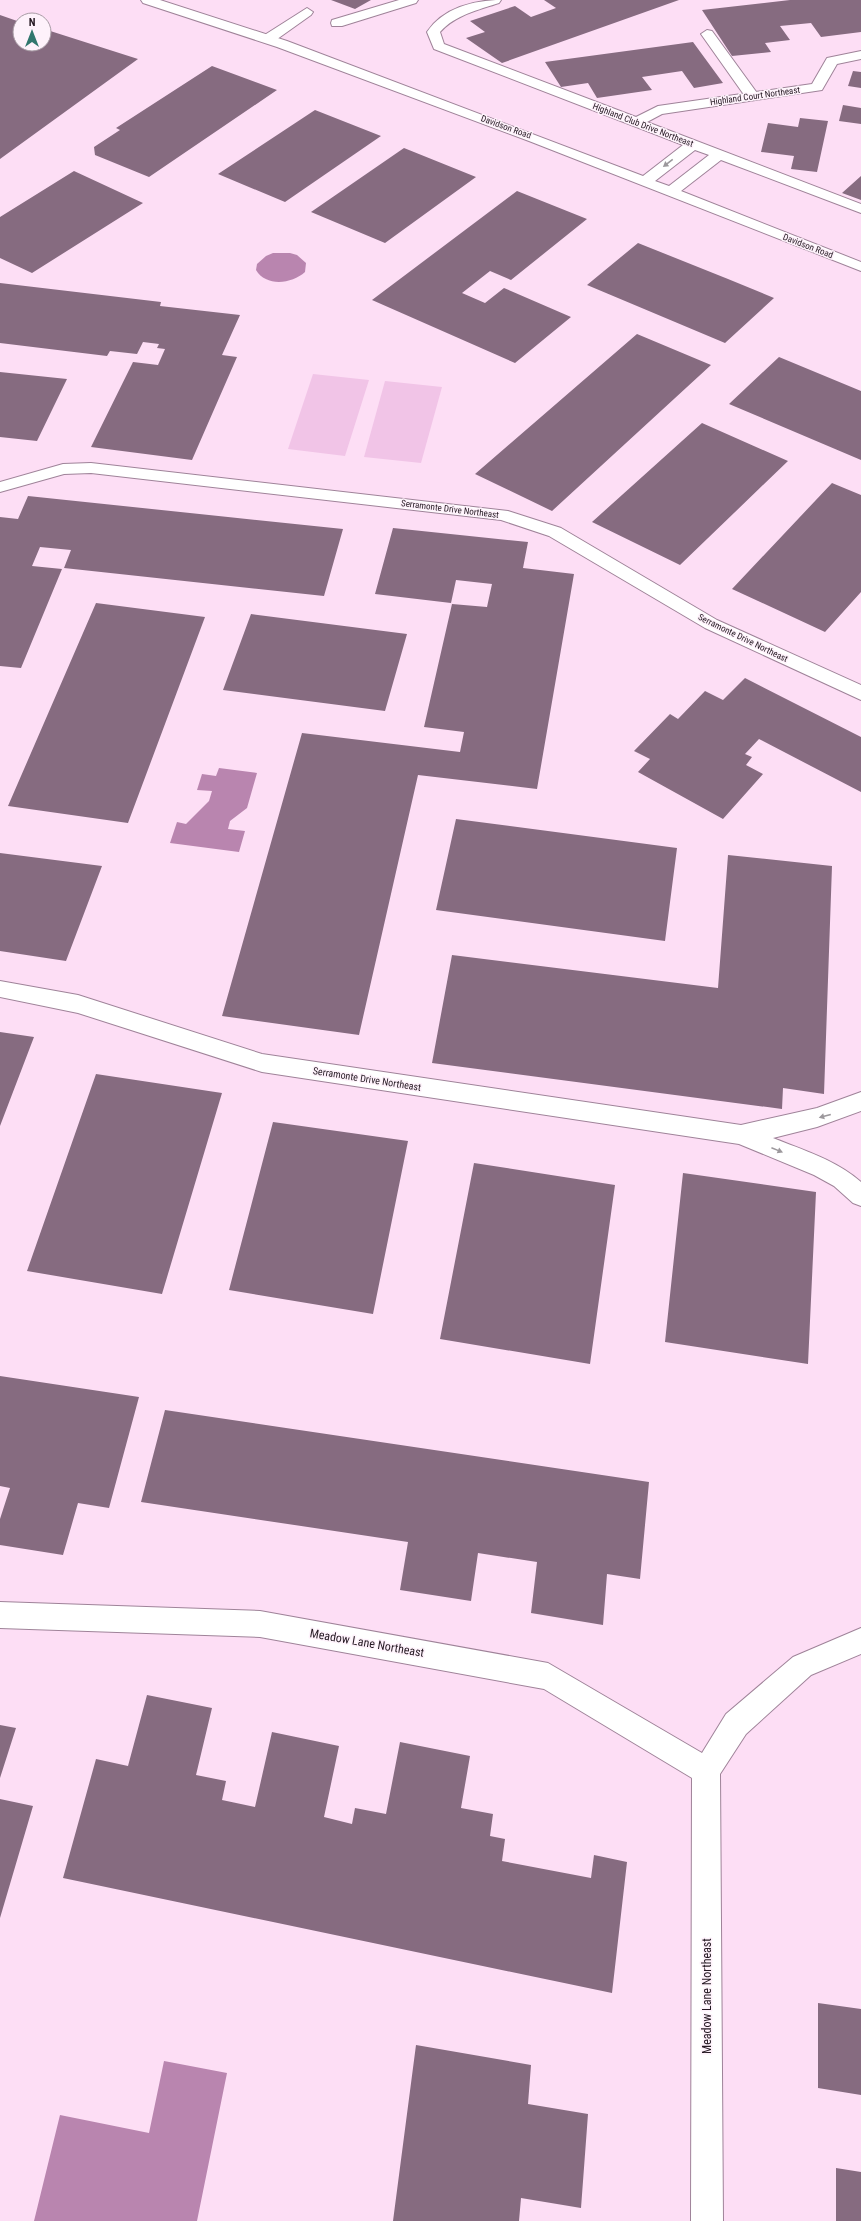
<svg xmlns="http://www.w3.org/2000/svg" width="861" height="2221" viewBox="0 0 861 2221" font-family="'Roboto Condensed',sans-serif">
	<style>
		.green { fill: #f1c4e7 }
		.water { fill: #b985af }
		.building { fill: #866b80 }
		.lines { fill: none; stroke-linecap: round; stroke-linejoin: round }
		.service-casing { stroke: #9f8399; stroke-width: 2 }
		.minor-casing { stroke: #9f8399; stroke-width: 2 }
		.service { fill: #fff; fill-rule: evenodd }
		.minor { fill: #fff; fill-rule: evenodd }
		.oneway { fill: #9c989c }
		.labels { text-anchor: middle; dominant-baseline: central; stroke-width: 3; stroke-linejoin: round; paint-order: stroke }
		.far-street-label { font-size: 9px; fill: #241922; stroke: #fef2fb }
		.street-label { font-size: 10px; fill: #241922; stroke: #fef2fb }
		.near-street-label { font-size: 12px; fill: #241922; stroke: #fef2fb }
	</style>
	<rect width="100%" height="100%" fill="#fddef5"/>
	<path class="green" d="M313,374L369,380L345,456L288,449Z
		M385,381L442,387L421,463L364,457Z"/>
	<path class="water" d="M273,253H290L297,255L306,263L305,272C292,284 266,287 256,270L257,264L266,256Z
		M219,768L257,773L247,808L230,821L228,829L245,831L239,852L170,843L177,822L186,824L209,801L212,791L197,790L202,774L216,776Z
		M164,2061L227,2073L197,2221H34L60,2115L149,2133Z"/>
	<path class="building" d="M331,0H371L355,9Z
		M544,0H679L502,63L466,38L485,32L470,21L515,6L531,17L556,8Z
		M790,0H861V32L821,37L811,23L780,26L790,40L765,43L771,52L732,56L702,10Z
		M0,15L20,22V44H44V29L138,59L0,159Z
		M693,42L723,83L694,88L682,71L642,77L652,90L597,98L588,83L561,87L545,62Z
		M212,66L277,90L149,177L95,155L94,147L120,130L116,128Z
		M853,71L861,72V88L848,86Z
		M843,105L861,108V124L839,121Z
		M315,110L381,136L285,202L218,174Z
		M800,118L828,121L817,172L791,169L794,156L761,152L768,123L798,127Z
		M404,148L476,177L385,243L311,212Z
		M74,171L143,203L32,273L0,258V217Z
		M861,176V200L842,193Z
		M517,191L587,219L511,280L490,271L462,293L485,303L504,288L571,317L515,363L372,300Z
		M638,243L728,279L774,298L725,343L587,285Z
		M0,283L161,302L160,306L240,315L222,355L237,357L192,460L91,447L133,362L158,365L165,349L157,348L159,344L143,342L137,354L110,351L107,356L0,343Z
		M637,334L711,365L552,511L475,474Z
		M779,357L861,391V460L729,404Z
		M0,372L67,379L37,441L0,437Z
		M702,423L788,461L680,565L592,522Z
		M832,483L861,495V592L825,632L732,589Z
		M28,496L228,517L343,529L324,596L64,568L71,550L40,547L32,566L62,569L21,668L0,666V517L18,519Z
		M393,528L528,542L523,568L574,574L537,789L418,775L359,1035L222,1016L302,733L460,752L464,732L424,727L452,604L487,607L492,584L456,580L451,603L375,594Z
		M96,603L205,617L128,823L8,806Z
		M251,614L407,634L385,711L223,690Z
		M745,678L861,737V792L759,739L745,754L752,757L746,765L763,774L723,819L638,772L650,759L634,751L670,714L678,719L705,691L723,700Z
		M456,819L677,848L665,941L436,910Z
		M0,853L102,866L66,961L0,951Z
		M728,855L832,866L824,1094L783,1088L782,1109L432,1063L452,955L718,988Z
		M0,1032L34,1037L0,1126Z
		M96,1074L222,1093L162,1294L27,1271Z
		M273,1122L408,1141L373,1314L229,1290Z
		M474,1163L615,1185L590,1364L440,1339Z
		M683,1173L816,1192L808,1364L665,1342Z
		M0,1376L139,1397L109,1508L78,1503L63,1555L0,1545V1519L10,1488L0,1486Z
		M165,1410L649,1482L640,1579L607,1574L603,1625L531,1613L537,1562L478,1553L471,1601L400,1590L408,1542L141,1502Z
		M147,1695L212,1708L196,1775L226,1781L222,1800L255,1807L272,1732L339,1746L324,1817L352,1824L355,1808L386,1814L400,1742L470,1756L461,1808L493,1814L490,1836L505,1839L502,1861L591,1878L594,1855L627,1862L612,1993L63,1878L96,1759L128,1766Z
		M0,1725L16,1728L0,1778Z
		M0,1799L33,1806L0,1918Z
		M818,2003L861,2009V2095L818,2088Z
		M416,2045L531,2065L528,2104L588,2114L581,2208L521,2198L519,2221H393Z
		M836,2168L861,2172V2221H836Z"/>
	<g class="lines">
		<g class="service-casing">
			<path id="service" d="M399,0H418L416,3L342,26H332L331,23L332,20Z
				M307,8L313,12L311,15L273,42H263L262,39L263,36Z
				M707,30L712,31L757,93L759,96L757,99H747L701,34Z"/>
		</g>
		<g class="minor-casing">
			<path id="minor" d="M141,0H160L287,41L643,176L683,145L434,49L427,32C443,8 474,0 501,0L499,3C478,10 455,15 440,32L444,44L636,117L658,106L812,84L827,58L861,51V59L837,64L822,90L662,114L647,122L861,204V213L721,160L681,191L861,262V271L529,141L277,47L143,3ZM695,150L709,155L669,186L655,181Z
				M91,463L508,511L561,528L717,620L861,685V700L705,628L549,536L501,520L91,473L64,474L0,492V482L63,464Z
				M0,981L78,995L262,1054L741,1125L817,1108L861,1092V1111L817,1127L773,1138C803,1150 836,1160 861,1182V1206L853,1203L834,1186L814,1175L739,1144L262,1072L78,1013L0,997Z
				M0,1602L260,1611L548,1663L702,1753L726,1714L793,1657L861,1628V1654L811,1675L746,1734L720,1774L723,2221H691L692,1778L544,1689L260,1637L0,1628Z"/>
		</g>
		<use href="#service" class="service"/>
		<use href="#minor" class="minor"/>
	</g>
	<defs><path id="oneway-solid" d="M-6-.8H1V-3.2L6.5 0L1 3.2V.8H-6Z"/></defs>
	<g class="oneway">
		<use href="#oneway-solid" transform="translate(668 163) rotate(142)"/>
		<use href="#oneway-solid" transform="translate(825 1116) rotate(165)"/>
		<use href="#oneway-solid" transform="translate(777 1150) rotate(22)"/>
	</g>
	<g class="labels">
		<g class="far-street-label">
			<text transform="translate(755 96) rotate(-8)">Highland Court Northeast</text>
			<text transform="translate(643 125) rotate(21)">Highland Club Drive Northeast</text>
			<text transform="translate(506 127) rotate(20)">Davidson Road</text>
			<text transform="translate(808 246) rotate(21)">Davidson Road</text>
			<text transform="translate(450 509) rotate(7)">Serramonte Drive Northeast</text>
			<text transform="translate(743 638) rotate(26)">Serramonte Drive Northeast</text>
		</g>
		<g class="street-label">
			<text transform="translate(367 1079) rotate(9)">Serramonte Drive Northeast</text>
		</g>
		<g class="near-street-label">
			<text transform="translate(367 1643) rotate(10)">Meadow Lane Northeast</text>
			<text transform="translate(707 1996) rotate(-90)">Meadow Lane Northeast</text>
		</g>
	</g>
	<g transform="translate(32 32)"><circle r="19" fill="#fef2fb" stroke="#a79ba4"/>
	<path d="M0-3L7 15L0 10L-7 15Z" fill="#31776e"/>
	<text y="-6" font-size="11" font-weight="bold" text-anchor="middle" fill="#241922">N</text>
	</g>
</svg>
